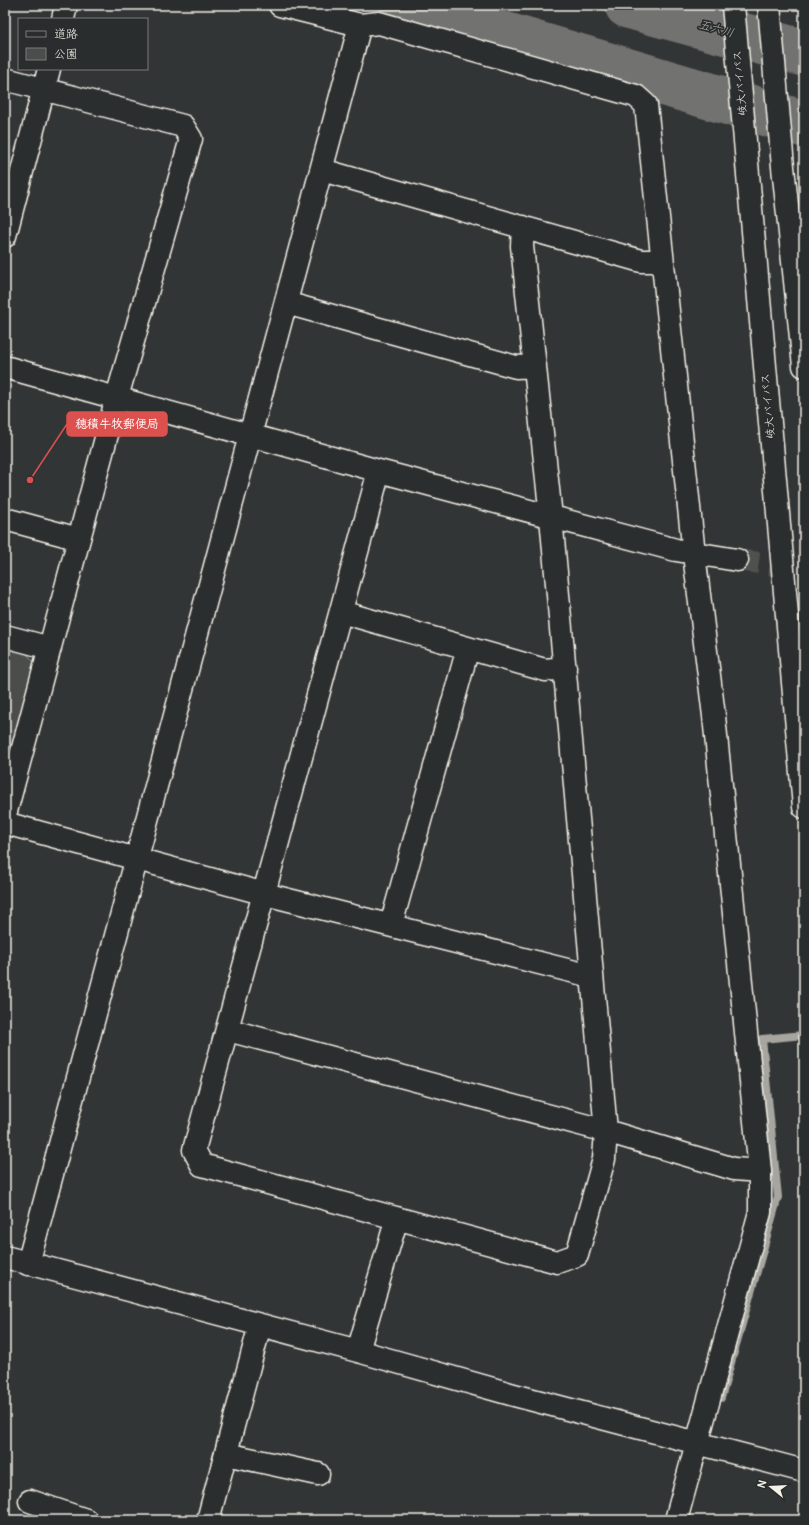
<svg xmlns="http://www.w3.org/2000/svg" width="809" height="1525" viewBox="0 0 809 1525" font-family="Pangolin,'Klee One',sans-serif">
	<style>
		.green { fill: #4b4d4c; stroke: #a09f9a }
		.lines { fill: none; stroke-linecap: round; stroke-linejoin: round }
		.stream { stroke: #a6a5a0; stroke-width: 8 }
		.river { stroke: #727370; stroke-width: 47 }
		.minor-tunnel { stroke: #4f5150; stroke-width: 22; stroke-dasharray: 22 11; stroke-linecap: butt }
		.minor-casing { stroke: #f4f1e8; stroke-width: 25 }
		.highway-casing { stroke: #f4f1e8; stroke-width: 25 }
		.path { stroke: #f4f1e8; stroke-width: 2.5; stroke-dasharray: 1 3; stroke-linecap: butt }
		.minor { stroke: #2a2d2e; stroke-width: 22 }
		.highway { stroke: #2a2d2e; stroke-width: 22 }
		.labels { text-anchor: middle; dominant-baseline: central; stroke-width: 3.5; stroke-linejoin: round; paint-order: stroke }
		.street-label { font-size: 11px; fill: #f4f1e8; stroke: #2a2d2e }
		.water-label { font-size: 12px; font-style: italic; fill: #b3b2ac; stroke: #2a2d2e }
		.leader { fill: none; stroke: #dc504e; stroke-width: 1.5 }
		.callout-dot { fill: #dc504e; stroke: #2a2d2e; stroke-width: 1.5 }
		.callout { fill: #dc504e; stroke: #dc504e; stroke-width: 1.5 }
		.callout-label { font-size: 12px; text-anchor: middle; font-weight: bold; fill: #fff }
	</style>
	<rect width="100%" height="100%" fill="#323535"/>
	<filter id="ink" filterUnits="userSpaceOnUse"><feTurbulence type="fractalNoise" baseFrequency=".025" numOctaves="2"/><feDisplacementMap in="SourceGraphic" scale="8" xChannelSelector="R" yChannelSelector="G"/><feConvolveMatrix kernelMatrix="1 2 1 2 8 2 1 2 1" color-interpolation-filters="sRGB"/></filter>
	<g filter="url(#ink)">
		<path class="green" d="M5,647L26,653L37,665L5,768Z"/>
		<g class="lines">
			<path class="stream" d="M721,1398L778,1197L762,1039L804,1035"/>
			<path class="river" d="M403,5L804,124
				M628,5L804,53"/>
			<path class="minor-tunnel" d="M737,560L804,569"/>
			<g class="minor-casing">
				<path id="minor" d="M280,5L360,25L379,23L636,96L646,105L694,554L714,716L760,1171V1212L676,1520
					M63,19L66,5
					M5,79L183,126L191,139L117,397L5,815
					M322,170L641,261H662
					M5,236L49,69
					M286,303L516,367L535,366
					M5,367L379,471L676,550L737,560
					M379,471L194,1150L202,1165L557,1262L577,1255L604,1159L606,1131L551,517L522,246L523,227
					M5,519L79,539
					M341,612L545,670L565,668
					M5,636L50,648
					M5,823L265,894L591,976
					M391,925L468,648
					M228,1030L606,1131L734,1169L760,1171
					M5,1257L358,1351L514,1395L804,1471
					M28,1264L360,25
					M358,1351L397,1218
					M226,1454L318,1474
					M30,1501L86,1520
					M208,1520L260,1325"/>
			</g>
			<g class="highway-casing">
				<path id="highway" d="M733,5L804,807
					M769,5L783,167L804,366"/>
			</g>
			<path class="path" d="M802,5L804,32"/>
			<use href="#minor" class="minor"/>
			<use href="#highway" class="highway"/>
		</g>
	</g>
	<g class="labels">
		<g class="street-label">
			<text transform="translate(740 83) rotate(-95)">岐大バイパス</text>
			<text transform="translate(768 406) rotate(-95)">岐大バイパス</text>
		</g>
		<g class="water-label">
			<text transform="translate(716 29) rotate(15)">五六川</text>
		</g>
	</g>
	<path class="leader" d="M30 480L67 424"/>
	<circle class="callout-dot" cx="30" cy="480" r="4"/>
	<rect class="callout" x="67" y="412" width="100" height="24" rx="4"/>
	<g class="callout-label">
		<text x="117" y="428">穂積牛牧郵便局</text>
	</g>
	<rect width="809" height="1525" fill="none" stroke="#2a2d2e" stroke-width="20"/>
	<rect x="10" y="10" width="789" height="1505" fill="none" stroke="#f4f1e8" stroke-width="1.5" filter="url(#ink)"/>
	<rect x="18" y="18" width="130" height="52" fill="#2a2d2e" stroke="#7b7b78"/>
	<rect x="26" y="31" width="20" height="6" fill="#2a2d2e" stroke="#7b7b78"/>
	<text x="54" y="38" font-size="12" fill="#f4f1e8">道路</text>
	<rect x="26" y="48" width="20" height="12" fill="#4b4d4c" stroke="#7b7b78"/>
	<text x="54" y="58" font-size="12" fill="#f4f1e8">公園</text>
	<g transform="translate(771 1487) rotate(288)" stroke="#2a2d2e" stroke-width="3" paint-order="stroke">
	<path d="M0-3L7 15L0 10L-7 15Z" fill="#f4f1e8"/>
	<text y="-6" font-size="11" font-weight="bold" text-anchor="middle" fill="#f4f1e8">N</text>
	</g>
</svg>
